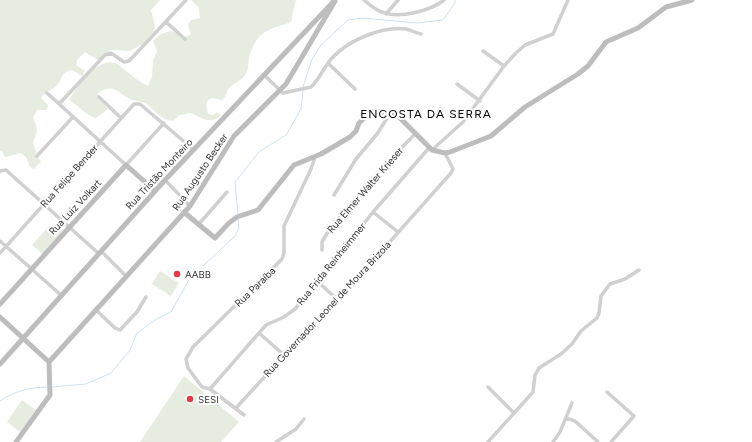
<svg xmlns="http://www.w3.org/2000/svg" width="752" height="442" viewBox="0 0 752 442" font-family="Figtree,sans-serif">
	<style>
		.green { fill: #e6ecdf }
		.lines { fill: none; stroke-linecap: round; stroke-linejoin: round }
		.stream { stroke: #cfe2ee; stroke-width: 1 }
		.street { stroke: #d0d0d0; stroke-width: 3.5 }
		.secondary { stroke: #bdbdbd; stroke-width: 5 }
		.poi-dot { fill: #e63946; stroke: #fff; stroke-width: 1.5 }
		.labels { text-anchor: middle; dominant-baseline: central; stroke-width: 4; stroke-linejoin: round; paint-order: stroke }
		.street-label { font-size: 10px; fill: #333; stroke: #fff }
		.poi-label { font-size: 10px; fill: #333; stroke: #fff; text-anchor: start }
		.quarter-label { font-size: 12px; letter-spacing: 1px; fill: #000; stroke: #fff }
	</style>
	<rect width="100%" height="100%" fill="#fff"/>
	<path class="green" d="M0,0H160L151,10L155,26L154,31L144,43L130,51L110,50L98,60L85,52L77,60L76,65L85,71L82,76L72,70C59,73 64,79 56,86C51,91 45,91 41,98L48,105L47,110H37L33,118C38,128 38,131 33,142L38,158L41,161L34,169L30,167L26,157L21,153L5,157L2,151H0Z
		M191,0H296L292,15V20L289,23C265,30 257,33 249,57C248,62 249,68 246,73C243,80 235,82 230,87C226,91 227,96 222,100L212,98L208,100L206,104L208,114L213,115L217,112L221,115C209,126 203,117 190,113L180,115L173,121C162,120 155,111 147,104C142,101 137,101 132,100C117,94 116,82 98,93L99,99L108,109L96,118C84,115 79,105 69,100C77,86 102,51 120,66C129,73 137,81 148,86L152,77L153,61L157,51L153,41L161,34L171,31L186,37L191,34L188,25L191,20L200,18L199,8Z
		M57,223L64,230L43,254L32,245L48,227Z
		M160,271L179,283L171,296L152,284Z
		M184,376L239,422L221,442H140Z
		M22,400L36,410L20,432L7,422Z"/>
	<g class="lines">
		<path class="stream" d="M303,87L312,59L321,45L348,20L362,18L417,23L443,20L455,3V0
			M238,215L235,182L259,152L286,135L301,109L303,90
			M52,387L86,384L111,373L130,350L137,333L155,320L171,312L190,278L235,236L239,228L238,219
			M0,401C14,391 31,387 48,387"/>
		<path class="street" d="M364,0C369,4 375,10 382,12C399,19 430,11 444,0
			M386,14L398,0
			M166,22L185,39
			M483,51L504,66
			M328,63L355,89
			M264,75L283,93L311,87C320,79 324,66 333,57C349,40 382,26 406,29C411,30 416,33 421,34
			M457,84L480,101
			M47,93L126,165L164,123
			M99,97L121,118
			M59,104L105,55L111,53L124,62L129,61L186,0
			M432,150L463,122L504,66L516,53L525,45L553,34L568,0
			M37,156L72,118
			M0,171L6,170L98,253
			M165,180L190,206
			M334,195L356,159L377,134L391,112
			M373,212L398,232
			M198,225L227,192
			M0,241L62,296
			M322,250V242L331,227L380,170L416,133
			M101,251L127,277
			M0,253L134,104H140L194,150
			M318,282L338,300
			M96,310L115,328L120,330L137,312L146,297
			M259,333L284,355
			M488,387L514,413
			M210,389L266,325L284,317L295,309L318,282L373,212L429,148
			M607,392L634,416L611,442
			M236,408L313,324L338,300L451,173L453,169L445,153
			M244,415L210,389L202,387L188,368L186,359L193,347L282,259L284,253V226L311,169L315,157
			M566,418L575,421L598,442
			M276,442L296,429L304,419
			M488,442L533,392L535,375L539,368L561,354L572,344L581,331L597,318L599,313L601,296L610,284L625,279L639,270
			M553,442L560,432L572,403"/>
		<path class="secondary" d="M185,213L215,238L229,223L237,217L258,210L294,165L321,154L350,137L356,131L359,123L371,112H391L399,117L432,150L445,153L450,152L491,136L525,107L578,74L588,66L606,42L638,28L666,7L692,0
			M0,304L126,165L155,191
			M0,317L49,362
			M49,362L190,206L234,136L286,84L335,1
			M0,364L165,180L335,0
			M16,442L50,395L49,362"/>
	</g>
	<g class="poi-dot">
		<circle cx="177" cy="274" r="4"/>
		<circle cx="190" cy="399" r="4"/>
	</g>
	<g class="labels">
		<g class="street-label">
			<text transform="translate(200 172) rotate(-56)">Rua Augusto Becker</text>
			<text transform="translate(159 174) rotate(-47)">Rua Tristão Monteiro</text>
			<text transform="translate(69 176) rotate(-48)">Rua Felipe Bender</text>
			<text transform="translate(365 190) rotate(-49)">Rua Elmer Walter Krieser</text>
			<text transform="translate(75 207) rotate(-47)">Rua Luiz Volkart</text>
			<text transform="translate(331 264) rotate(-51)">Rua Frida Reinheimmer</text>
			<text transform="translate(255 287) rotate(-44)">Rua Paraíba</text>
			<text transform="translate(327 309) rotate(-47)">Rua Governador Leonel de Moura Brizola</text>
		</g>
		<g class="poi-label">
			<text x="185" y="274">AABB</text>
			<text x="198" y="399">SESI</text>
		</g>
		<g class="quarter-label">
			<text x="426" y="114">ENCOSTA DA SERRA</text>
		</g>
	</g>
</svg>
